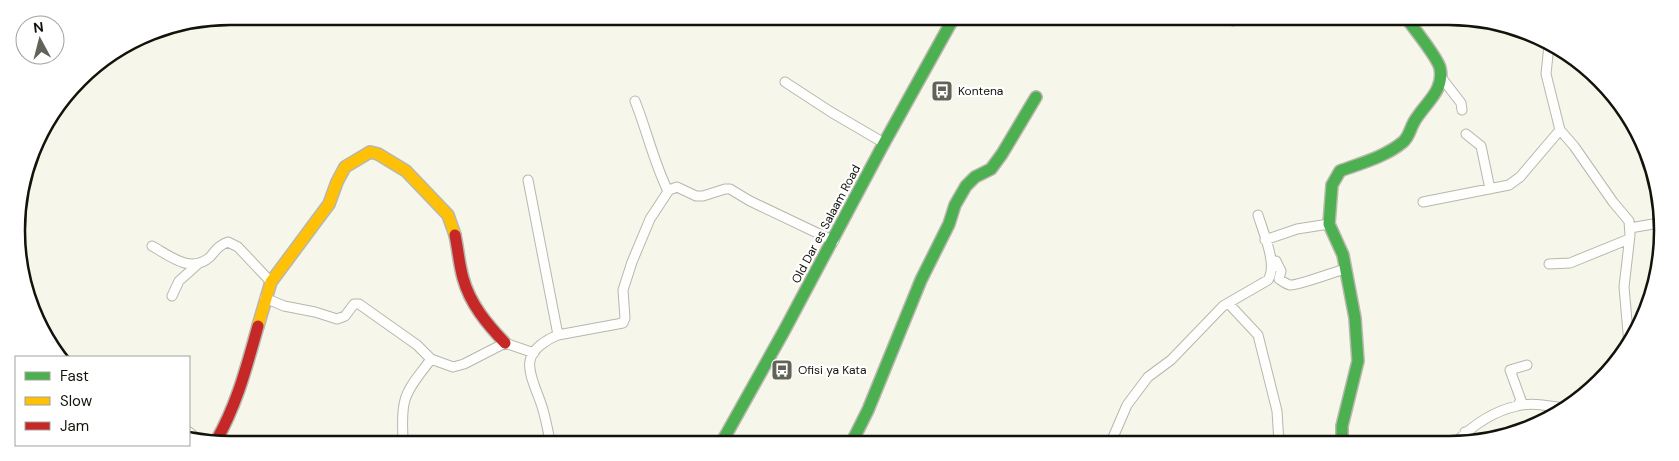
<svg xmlns="http://www.w3.org/2000/svg" width="1679" height="461" viewBox="0 0 1679 461" font-family="'DM Sans',sans-serif">
	<style>
		.lines { fill: none; stroke-linecap: round; stroke-linejoin: round }
		.street-casing { stroke: #b7b7ae; stroke-width: 11 }
		.fast-casing { stroke: #b7b7ae; stroke-width: 14 }
		.slow-casing { stroke: #b7b7ae; stroke-width: 14 }
		.jam-casing { stroke: #b7b7ae; stroke-width: 14 }
		.street { stroke: #fefefc; stroke-width: 9 }
		.fast { stroke: #4caf50; stroke-width: 11 }
		.slow { stroke: #ffc107; stroke-width: 11 }
		.jam { stroke: #c62828; stroke-width: 11 }
		.labels { text-anchor: middle; dominant-baseline: central; stroke-width: 4.5; stroke-linejoin: round; paint-order: stroke }
		.poi-label { font-size: 12px; fill: #13130b; stroke: #fff; text-anchor: start }
		.street-label { font-size: 12px; fill: #13130b; stroke: #fff }
		.rim { fill: none; stroke: #13130b; stroke-width: 2.5 }
	</style>
	<rect width="100%" height="100%" fill="#f6f6ea"/>
	<g class="lines">
		<g class="street-casing">
			<path id="street" d="M1232,19L1233,21
				M1549,45L1546,74L1560,130L1574,146L1613,202L1629,221L1630,235L1624,287L1629,344
				M1441,77L1461,103L1462,110
				M785,82L831,112L884,143
				M635,101C647,131 654,163 668,191
				M1466,134L1481,146L1490,189
				M528,180L558,335C548,339 532,348 530,361C527,374 540,397 543,410C546,420 548,431 550,441
				M1423,202L1509,185L1520,177L1560,130
				M1630,228L1659,223
				M1265,240L1297,229L1329,224
				M152,246C170,256 191,274 210,257C216,250 219,245 228,242L238,247L271,282
				M1276,261L1281,271L1279,279C1282,281 1286,284 1290,285C1297,286 1334,272 1345,269
				M1549,264L1570,263L1629,239
				M172,296L179,281L198,264
				M265,298L284,306L315,312L337,319L345,316L354,304H359L417,345L431,359L453,367L464,364L505,343L534,353
				M1229,304L1258,335L1277,411L1279,443
				M558,335L623,323L625,318L623,290L632,262L650,219L669,190L677,187L696,196H703L725,189H730L750,201L834,241
				M1518,405L1521,400L1510,370L1527,365
				M189,432L200,441
				M1465,432L1478,443
				M403,441C403,428 401,413 405,400C409,385 422,372 431,359
				M1111,442L1127,405L1148,377L1171,360L1223,306L1268,280C1278,265 1263,232 1258,215
				M1455,443C1472,426 1494,411 1517,406C1532,402 1549,406 1564,408"/>
		</g>
		<g class="fast-casing">
			<path id="fast" d="M722,442L784,331L883,145L953,19
				M852,442L868,410L921,280L949,224L955,205L966,186L975,177L991,169L1002,154L1036,97
				M1342,443V426L1358,361L1355,318L1343,255L1329,224L1332,185L1340,171C1361,163 1385,157 1403,142C1409,137 1410,129 1414,122C1424,104 1445,91 1440,68C1438,58 1415,30 1408,20"/>
		</g>
		<g class="slow-casing">
			<path id="slow" d="M258,326L271,282L329,204L337,182L345,167L370,152L378,154L406,171L448,215L455,235"/>
		</g>
		<g class="jam-casing">
			<path id="jam" d="M455,235C458,249 459,264 463,278C470,304 487,324 505,343
				M216,441C237,405 247,365 258,326"/>
		</g>
		<use href="#street" class="street"/>
		<use href="#fast" class="fast"/>
		<use href="#slow" class="slow"/>
		<use href="#jam" class="jam"/>
	</g>
	<defs>
		<g id="bus-square" transform="scale(1.125)"><rect x="-9" y="-9" width="18" height="18" rx="4" fill="#626259" stroke="#fff"/><path d="M-5-6H5V4H4V6H2V4H-2V6H-4V4H-5ZM-3.5-4V0h7V-4ZM-3.5 1.2v1.5H-2V1.2ZM2 1.2v1.5H3.5V1.2Z" fill="#fff"/></g>
	</defs>
	<g fill-rule="evenodd">
		<use href="#bus-square" x="942" y="91"/>
		<use href="#bus-square" x="782" y="370"/>
	</g>
	<g class="labels">
		<g class="poi-label">
			<text x="958" y="91">Kontena</text>
			<text x="798" y="370">Ofisi ya Kata</text>
		</g>
		<g class="street-label">
			<text transform="translate(826 224) rotate(-62)">Old Dar es Salaam Road</text>
		</g>
	</g>
	<path d="M0 0H1679V461H0ZM230 25H1449A205 205 0 0 1 1654 230V231A205 205 0 0 1 1449 436H230A205 205 0 0 1 25 231V230A205 205 0 0 1 230 25Z" fill="#fff" fill-rule="evenodd"/>
	<path class="rim" d="M230 25H1449A205 205 0 0 1 1654 230V231A205 205 0 0 1 1449 436H230A205 205 0 0 1 25 231V230A205 205 0 0 1 230 25Z"/>
	<rect x="15" y="356" width="175" height="90" fill="#ffffff" stroke="#a1a19d"/>
	<rect x="25" y="372" width="25" height="8" fill="#4caf50" stroke="#a1a19d"/>
	<text x="60" y="381" font-size="15" fill="#13130b">Fast</text>
	<rect x="25" y="397" width="25" height="8" fill="#ffc107" stroke="#a1a19d"/>
	<text x="60" y="406" font-size="15" fill="#13130b">Slow</text>
	<rect x="25" y="422" width="25" height="8" fill="#c62828" stroke="#a1a19d"/>
	<text x="60" y="431" font-size="15" fill="#13130b">Jam</text>
	<g transform="translate(40 40) rotate(353)"><circle r="24" fill="#ffffff" stroke="#a1a19d"/>
	<path d="M0-4L9 19L0 12L-9 19Z" fill="#626259"/>
	<text y="-8" font-size="14" font-weight="bold" text-anchor="middle" fill="#13130b">N</text>
	</g>
</svg>
